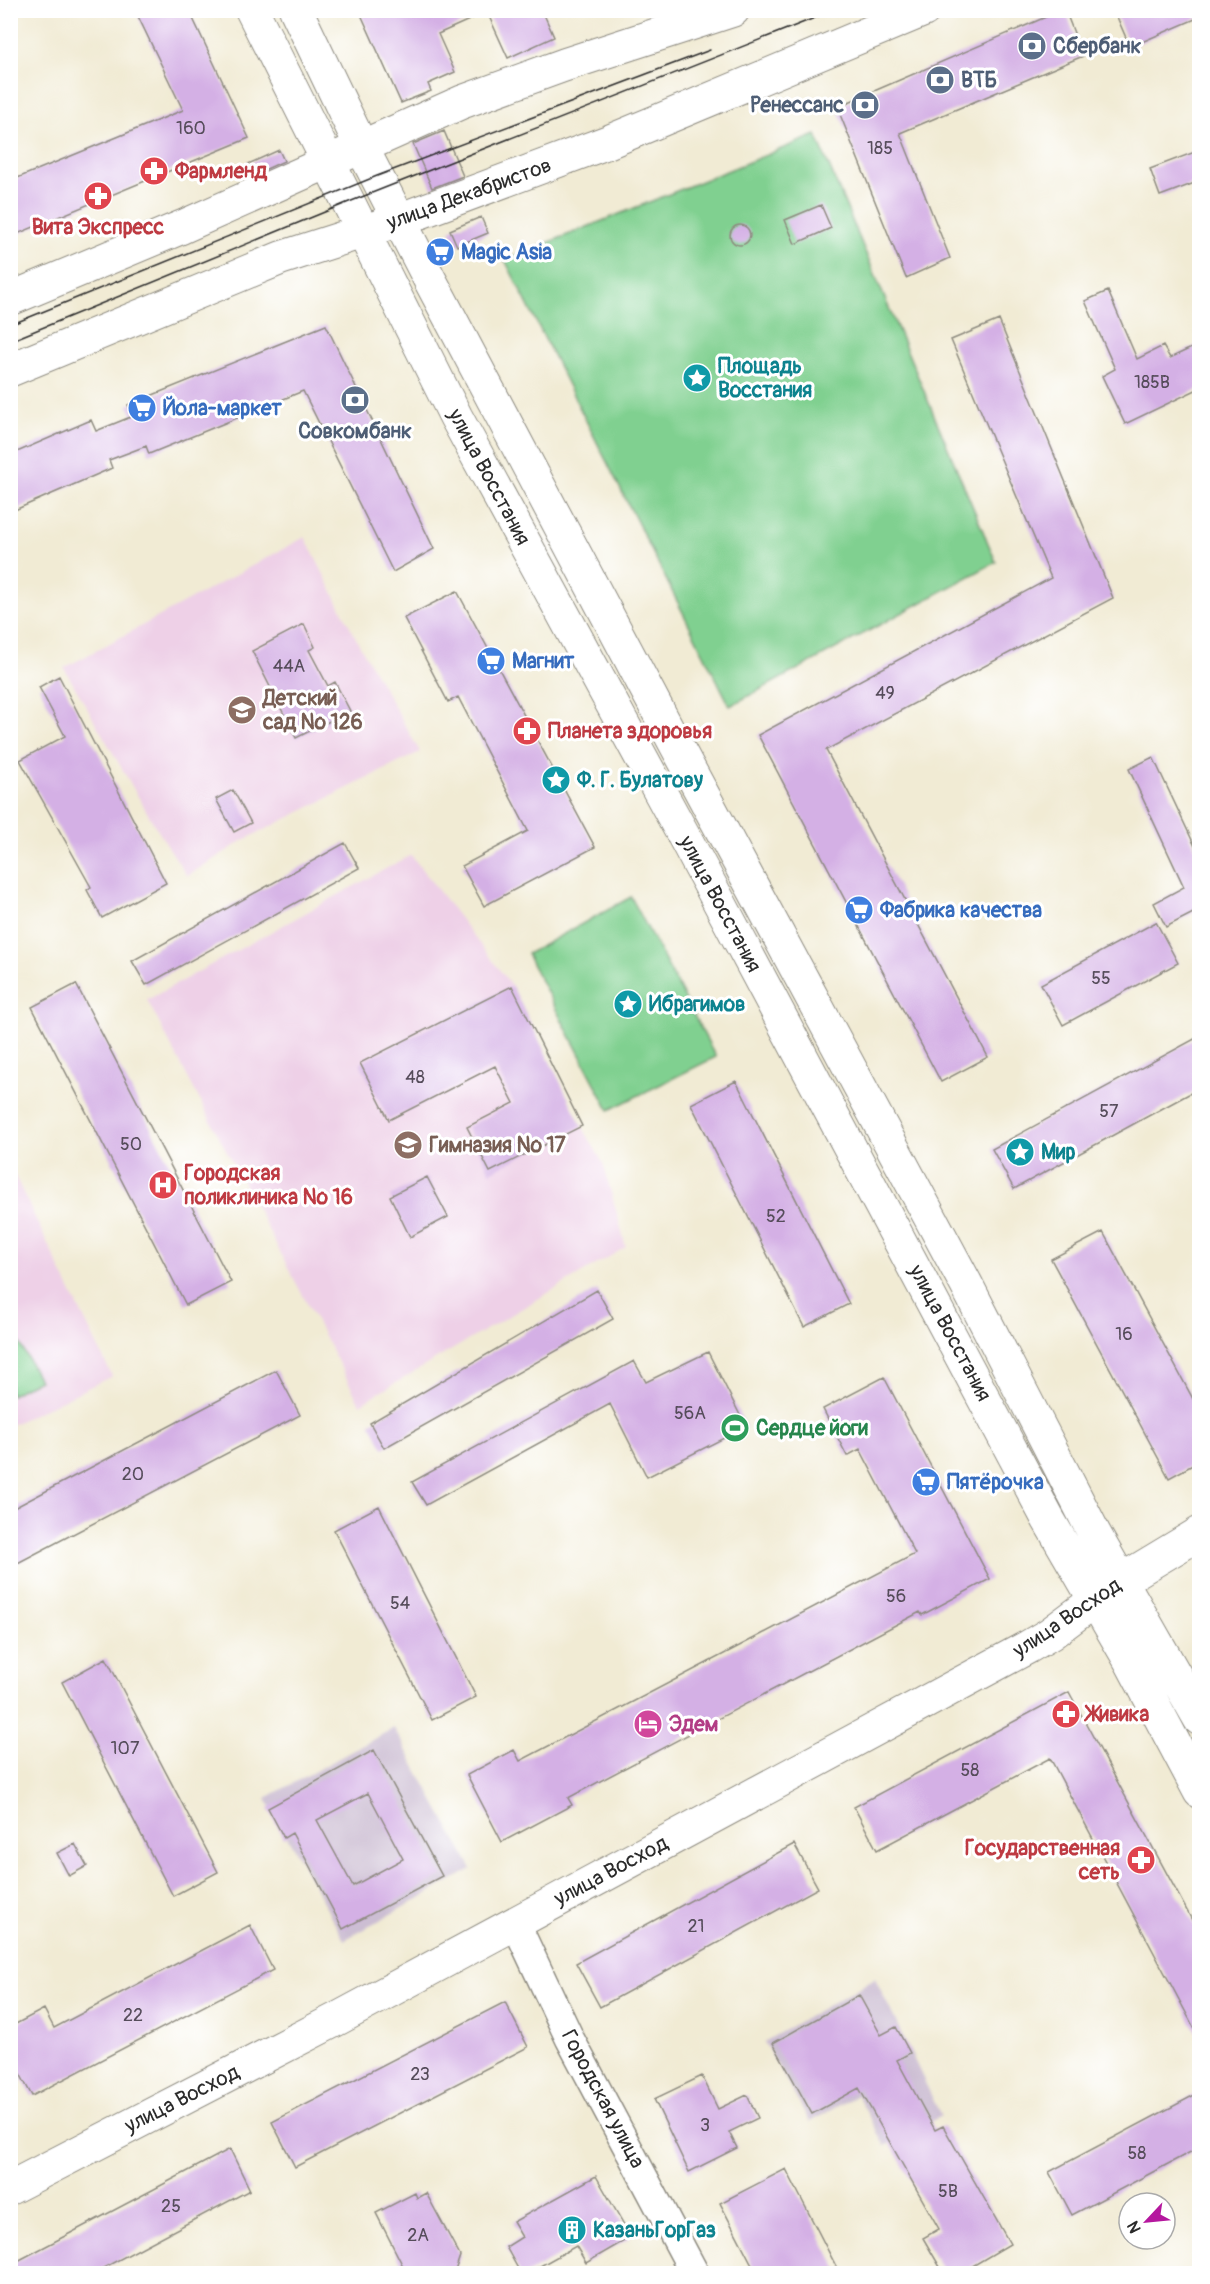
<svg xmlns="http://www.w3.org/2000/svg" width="1210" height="2284" viewBox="0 0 1210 2284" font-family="Pangolin,sans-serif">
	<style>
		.built { fill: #eed0e7 }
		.industrial { fill: #ccbed3 }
		.green { fill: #80d090; stroke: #567e5e; stroke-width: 1.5 }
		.building { fill: #d4b0e5; fill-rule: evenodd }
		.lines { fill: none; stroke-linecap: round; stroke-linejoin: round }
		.minor-casing { stroke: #8e8b80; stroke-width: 31 }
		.tertiary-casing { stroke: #8e8b80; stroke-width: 35 }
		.secondary-casing { stroke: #8e8b80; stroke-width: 35 }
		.primary-casing { stroke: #8e8b80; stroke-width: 35 }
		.minor { stroke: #fff; stroke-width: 28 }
		.tertiary { stroke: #fff; stroke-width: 33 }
		.secondary { stroke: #fff; stroke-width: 33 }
		.primary { stroke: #fff; stroke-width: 33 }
		.tram { stroke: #2b2b2b; stroke-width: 1.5 }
		.labels { text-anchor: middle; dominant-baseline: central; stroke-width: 6; stroke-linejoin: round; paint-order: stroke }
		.number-label { font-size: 18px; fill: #554c5a }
		.service-label { font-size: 21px; font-weight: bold; fill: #4e5e75; stroke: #fff; text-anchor: start }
		.health-label { font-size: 21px; font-weight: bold; fill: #be3a42; stroke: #fff; text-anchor: start }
		.street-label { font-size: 21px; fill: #2b2b2b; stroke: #fff }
		.shop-label { font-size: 21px; font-weight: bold; fill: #366cbe; stroke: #fff; text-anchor: start }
		.culture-label { font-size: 21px; font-weight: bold; fill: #0d838f; stroke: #fff; text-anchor: start }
		.education-label { font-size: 21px; font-weight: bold; fill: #785e54; stroke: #fff; text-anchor: start }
		.leisure-label { font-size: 21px; font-weight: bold; fill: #27864d; stroke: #fff; text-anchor: start }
		.hotel-label { font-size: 21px; font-weight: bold; fill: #b23c85; stroke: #fff; text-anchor: start }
	</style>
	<rect width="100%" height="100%" fill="#fff"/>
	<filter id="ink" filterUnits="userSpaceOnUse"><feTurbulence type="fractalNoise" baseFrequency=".0167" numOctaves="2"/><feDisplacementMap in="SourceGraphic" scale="12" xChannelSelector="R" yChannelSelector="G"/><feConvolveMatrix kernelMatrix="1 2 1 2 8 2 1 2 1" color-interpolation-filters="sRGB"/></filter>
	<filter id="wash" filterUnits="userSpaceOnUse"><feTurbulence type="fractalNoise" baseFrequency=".008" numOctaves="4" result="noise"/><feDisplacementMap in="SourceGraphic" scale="24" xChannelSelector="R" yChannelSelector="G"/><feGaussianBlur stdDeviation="1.35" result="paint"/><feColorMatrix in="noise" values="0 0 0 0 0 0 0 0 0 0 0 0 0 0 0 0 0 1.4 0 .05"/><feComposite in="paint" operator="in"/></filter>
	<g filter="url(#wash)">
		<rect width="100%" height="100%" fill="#f1ebd4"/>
		<path class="built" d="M305,537L360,646L420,752L244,840L187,876L155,826L64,668Z
			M411,855L512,986L582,1126L603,1163L626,1247L360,1404L147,1000Z
			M10,1166L112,1376L11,1425H10Z"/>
		<path class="industrial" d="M394,1728L472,1869L344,1940L266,1798Z
			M875,1978L941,2116L885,2146L857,2095L810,2122L764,2042Z"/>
		<path class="green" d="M816,135L996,562L730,706L505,260Z
			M631,897L716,1057L609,1110L527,954Z
			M10,1325L39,1380L11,1395H10Z"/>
		<g id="blocks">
			<path class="building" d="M135,10H189L249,138L10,237V181L183,110Z
				M359,10H542L554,37L508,58L487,12L438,34L455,72L428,84L431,91L401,103Z
				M1062,10H1065L1083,56L900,133L950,258L906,278L837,107Z
				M1114,10H1200V17L1130,47Z
				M444,131L463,176L432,188L413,144Z
				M279,150L284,161L253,175L248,164Z
				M1200,150V181L1160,196L1150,169Z
				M821,205L831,228L795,244L785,220Z
				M481,217L488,233L457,246L450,230Z
				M730 235a10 10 0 1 1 20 0a10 10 0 1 1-20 0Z
				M1108,291L1137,359L1163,346L1170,358L1200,344V388L1125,424L1102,376L1115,369L1085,301Z
				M999,320L1113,598L826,750L988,1057L941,1082L758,735L1051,578L951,340Z
				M326,325L434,549L393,572L303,391L149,454L146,446L109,460L112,468L10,512V455L91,420L96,431L133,416L128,405Z
				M457,591L595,847L484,906L462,866L528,831L458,697L448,702L404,618Z
				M304,624L315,647L309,650L328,686L335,682L350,711L296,738L252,651Z
				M59,676L166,883L102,918L87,890L91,887L20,760L65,736L39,687Z
				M1153,757L1200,857V921L1195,912L1166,927L1154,903L1184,887L1129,769Z
				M233,790L251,823L234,832L216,799Z
				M345,843L359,868L146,985L132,961Z
				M1156,922L1178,963L1063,1025L1041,984Z
				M76,984L231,1282L186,1305L32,1007Z
				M512,986L582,1126L490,1172L467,1127L514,1103L495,1066L389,1120L360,1063Z
				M1200,1036V1088L1014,1189L992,1149Z
				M736,1081L849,1304L804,1327L691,1104Z
				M427,1177L448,1217L410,1237L390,1196Z
				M1103,1232L1200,1412V1461L1169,1478L1051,1259Z
				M597,1290L613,1319L384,1448L370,1423Z
				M708,1352L746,1427L647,1477L610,1404L426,1505L412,1482L634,1361L646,1382Z
				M276,1370L300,1415L10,1567V1510Z
				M884,1377L990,1579L922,1615L920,1612L568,1798L572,1805L502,1842L467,1775L514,1750L520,1761L915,1554L860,1449L847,1456L823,1409Z
				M379,1506L476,1697L432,1720L334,1530Z
				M106,1658L218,1872L173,1896L62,1682Z
				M1069,1692L1200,1935V2039L1050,1758L877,1850L854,1807Z
				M374,1750L442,1876L343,1929L292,1833L284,1838L268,1808ZM368,1793L403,1859L353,1886L317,1820Z
				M75,1844L87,1866L69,1876L57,1853Z
				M794,1844L818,1888L600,2007L576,1963Z
				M250,1925L273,1970L32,2096L10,2055V2027L44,2009L54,2028Z
				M859,1995L881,2035L896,2027L910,2053L897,2060L935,2130L943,2126L1010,2244L959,2274H944L923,2238L939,2229L859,2088L812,2114L773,2043Z
				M505,2002L528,2047L295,2167L272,2122Z
				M702,2076L718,2109L747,2095L758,2118L729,2132L737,2148L689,2172L654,2099Z
				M1200,2092V2147L1072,2215L1049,2172Z
				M230,2149L250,2190L92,2274H10V2265Z
				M786,2169L840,2274H757L720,2203Z
				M596,2176L631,2237L586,2263L576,2246L526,2274H521L506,2247L522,2237L513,2222Z
				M415,2193L417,2198L426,2193L460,2256L454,2274H407L376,2213Z"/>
		</g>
	</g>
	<g filter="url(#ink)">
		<use href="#blocks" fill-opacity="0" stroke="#8e8b80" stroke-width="1.5"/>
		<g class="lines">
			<g class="minor-casing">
				<path id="minor" d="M515,1922L570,2039L695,2274"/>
			</g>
			<g class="tertiary-casing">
				<path id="tertiary" d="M10,2188L339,2018L1028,1647L1050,1634L1122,1580L1200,1533"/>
			</g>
			<g class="secondary-casing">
				<path id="secondary" d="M10,299L182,227L462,102L564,65L733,10
					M10,370L281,258L399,220L608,142L924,10"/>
			</g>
			<g class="primary-casing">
				<path id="primary" d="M252,10L456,417L685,838L1048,1519L1131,1662L1200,1792
					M296,10L361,146L430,280L675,743L966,1284L1095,1535L1200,1719"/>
			</g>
			<use href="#minor" class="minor"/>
			<use href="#tertiary" class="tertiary"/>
			<use href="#secondary" class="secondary"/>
			<use href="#primary" class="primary"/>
			<path class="tram" d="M10,325L377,176L710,50
				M10,341L349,202L835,10"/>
		</g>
	</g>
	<defs>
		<g id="bank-disc" transform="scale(1.5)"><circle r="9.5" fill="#5c6f8a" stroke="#fff"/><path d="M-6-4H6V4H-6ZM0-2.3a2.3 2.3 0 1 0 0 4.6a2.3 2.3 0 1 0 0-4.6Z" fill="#fff"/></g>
		<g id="pharmacy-disc" transform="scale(1.5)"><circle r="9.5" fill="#e0444e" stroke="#fff"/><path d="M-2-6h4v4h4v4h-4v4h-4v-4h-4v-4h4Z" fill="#fff"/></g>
		<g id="supermarket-disc" transform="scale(1.5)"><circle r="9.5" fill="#3f7fe0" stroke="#fff"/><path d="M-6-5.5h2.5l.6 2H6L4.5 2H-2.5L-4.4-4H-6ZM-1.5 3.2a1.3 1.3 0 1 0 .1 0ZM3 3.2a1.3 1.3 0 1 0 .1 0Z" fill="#fff"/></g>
		<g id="sight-disc" transform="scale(1.5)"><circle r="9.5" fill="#0f9aa8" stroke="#fff"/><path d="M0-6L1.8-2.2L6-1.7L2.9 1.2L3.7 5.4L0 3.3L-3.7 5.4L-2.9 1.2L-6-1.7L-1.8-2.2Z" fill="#fff"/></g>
		<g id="school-disc" transform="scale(1.5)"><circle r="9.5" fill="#8d6e63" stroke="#fff"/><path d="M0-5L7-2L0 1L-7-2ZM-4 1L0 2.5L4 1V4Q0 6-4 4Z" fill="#fff"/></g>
		<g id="hospital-disc" transform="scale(1.5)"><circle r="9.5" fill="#e0444e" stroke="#fff"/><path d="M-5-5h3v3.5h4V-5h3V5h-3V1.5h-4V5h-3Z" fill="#fff"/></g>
		<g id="stadium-disc" transform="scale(1.5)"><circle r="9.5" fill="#2e9e5b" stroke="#fff"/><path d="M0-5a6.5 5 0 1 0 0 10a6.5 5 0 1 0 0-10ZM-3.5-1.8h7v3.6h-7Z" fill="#fff"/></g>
		<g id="hotel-disc" transform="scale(1.5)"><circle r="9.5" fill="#d1479c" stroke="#fff"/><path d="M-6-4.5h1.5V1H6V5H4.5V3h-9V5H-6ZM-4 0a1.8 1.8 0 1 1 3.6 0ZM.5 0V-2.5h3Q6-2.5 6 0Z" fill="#fff"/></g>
		<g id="building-disc" transform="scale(1.5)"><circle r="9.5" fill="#0f9aa8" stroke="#fff"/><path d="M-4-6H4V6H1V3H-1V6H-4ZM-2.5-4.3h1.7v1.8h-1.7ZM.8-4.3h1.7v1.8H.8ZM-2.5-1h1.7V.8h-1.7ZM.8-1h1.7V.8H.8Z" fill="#fff"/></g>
	</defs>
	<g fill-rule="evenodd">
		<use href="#bank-disc" x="1032" y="46"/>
		<use href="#bank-disc" x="940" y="80"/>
		<use href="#bank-disc" x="865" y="105"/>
		<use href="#pharmacy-disc" x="154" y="171"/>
		<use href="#pharmacy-disc" x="98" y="196"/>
		<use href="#supermarket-disc" x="440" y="252"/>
		<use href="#sight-disc" x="697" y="378"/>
		<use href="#bank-disc" x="355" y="400"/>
		<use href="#supermarket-disc" x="142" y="408"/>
		<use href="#supermarket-disc" x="491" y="661"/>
		<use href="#school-disc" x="242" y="710"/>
		<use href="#pharmacy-disc" x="527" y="731"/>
		<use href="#sight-disc" x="556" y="780"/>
		<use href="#supermarket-disc" x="859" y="910"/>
		<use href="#sight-disc" x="628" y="1004"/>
		<use href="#school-disc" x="408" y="1145"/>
		<use href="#sight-disc" x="1020" y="1152"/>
		<use href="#hospital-disc" x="163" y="1185"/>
		<use href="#stadium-disc" x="735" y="1428"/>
		<use href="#supermarket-disc" x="926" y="1482"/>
		<use href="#pharmacy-disc" x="1066" y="1714"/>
		<use href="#hotel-disc" x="648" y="1724"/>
		<use href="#pharmacy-disc" x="1141" y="1860"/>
		<use href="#building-disc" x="572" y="2230"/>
	</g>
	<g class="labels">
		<g class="number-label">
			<text x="191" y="128">160</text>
			<text x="880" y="148">185</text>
			<text x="1152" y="382">185В</text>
			<text x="289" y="666">44А</text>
			<text x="885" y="693">49</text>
			<text x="1101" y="978">55</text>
			<text x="415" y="1077">48</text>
			<text x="1109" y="1111">57</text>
			<text x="131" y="1144">50</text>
			<text x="776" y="1216">52</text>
			<text x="1124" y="1334">16</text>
			<text x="690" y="1413">56А</text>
			<text x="133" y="1474">20</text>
			<text x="896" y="1596">56</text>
			<text x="400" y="1603">54</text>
			<text x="125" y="1748">107</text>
			<text x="970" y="1770">58</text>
			<text x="696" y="1926">21</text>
			<text x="133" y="2015">22</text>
			<text x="420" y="2074">23</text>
			<text x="705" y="2125">3</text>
			<text x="1137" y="2153">58</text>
			<text x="948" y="2191">5В</text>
			<text x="171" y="2206">25</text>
			<text x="418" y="2235">2А</text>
		</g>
		<g class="service-label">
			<text x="1053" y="46">Сбербанк</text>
			<text x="961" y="80">ВТБ</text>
			<text x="844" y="105" text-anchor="end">Ренессанс</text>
			<text x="355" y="431" text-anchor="middle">Совкомбанк</text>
		</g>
		<g class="health-label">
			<text x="175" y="171">Фармленд</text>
			<text x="98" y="227" text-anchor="middle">Вита Экспресс</text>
			<text x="548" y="731">Планета здоровья</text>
			<text x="184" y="1173">Городская<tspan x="184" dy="24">поликлиника № 16</tspan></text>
			<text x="1087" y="1714">Живика</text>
			<text x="1120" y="1848" text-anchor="end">Государственная<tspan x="1120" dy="24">сеть</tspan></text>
		</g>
		<g class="street-label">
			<text transform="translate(469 194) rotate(-20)">улица Декабристов</text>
			<text transform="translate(489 477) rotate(62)">улица Восстания</text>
			<text transform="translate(720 904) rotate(62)">улица Восстания</text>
			<text transform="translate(950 1333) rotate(62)">улица Восстания</text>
			<text transform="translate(1067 1618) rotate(-34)">улица Восход</text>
			<text transform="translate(611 1871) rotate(-28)">улица Восход</text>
			<text transform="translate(182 2099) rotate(-27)">улица Восход</text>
			<text transform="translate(603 2099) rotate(62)">Городская улица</text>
		</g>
		<g class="shop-label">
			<text x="461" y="252">Magic Asia</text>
			<text x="163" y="408">Йола-маркет</text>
			<text x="512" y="661">Магнит</text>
			<text x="880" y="910">Фабрика качества</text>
			<text x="947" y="1482">Пятёрочка</text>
		</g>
		<g class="culture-label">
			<text x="718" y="366">Площадь<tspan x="718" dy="24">Восстания</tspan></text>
			<text x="577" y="780">Ф. Г. Булатову</text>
			<text x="649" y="1004">Ибрагимов</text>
			<text x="1041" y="1152">Мир</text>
			<text x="593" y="2230">КазаньГорГаз</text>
		</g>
		<g class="education-label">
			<text x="263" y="698">Детский<tspan x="263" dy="24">сад № 126</tspan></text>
			<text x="429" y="1145">Гимназия № 17</text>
		</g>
		<g class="leisure-label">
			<text x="756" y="1428">Сердце йоги</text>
		</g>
		<g class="hotel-label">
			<text x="669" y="1724">Эдем</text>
		</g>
	</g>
	<rect width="1210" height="2284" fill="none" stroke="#fff" stroke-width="36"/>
	<g transform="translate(1147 2221) rotate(244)"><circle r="28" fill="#ffffff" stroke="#aaaaaa" stroke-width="1.5"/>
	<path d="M0-4.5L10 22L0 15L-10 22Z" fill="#b5179e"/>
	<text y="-9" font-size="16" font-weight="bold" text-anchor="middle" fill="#2b2b2b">N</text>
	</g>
</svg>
